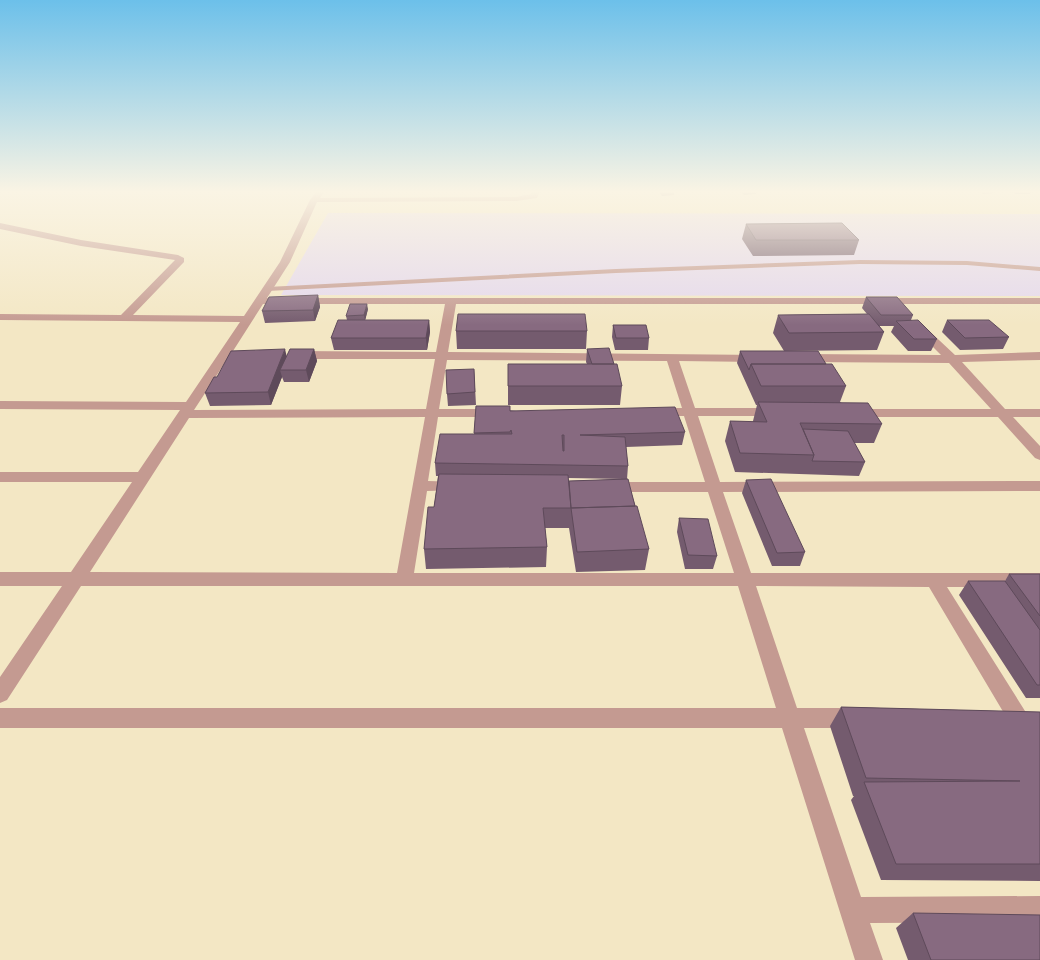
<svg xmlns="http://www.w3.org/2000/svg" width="1040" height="960" viewBox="0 0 1040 960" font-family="Cabin,sans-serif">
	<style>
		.industrial { fill: #e4d8ed }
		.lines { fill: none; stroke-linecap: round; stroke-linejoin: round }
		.lane { fill: #c49a91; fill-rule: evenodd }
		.street { fill: #c49a91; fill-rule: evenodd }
		.wall { fill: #745b6e; fill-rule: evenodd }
		.shaded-wall { fill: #5e4a5a }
		.building { fill: #876a80; stroke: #5e4a5a; fill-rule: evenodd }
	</style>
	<rect width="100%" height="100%" fill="#f3e7c4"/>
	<path class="industrial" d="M328,213L1040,214V296L281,295Z"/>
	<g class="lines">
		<path class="lane" d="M860,260L967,261L1040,267V271L967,265L860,264L616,273L267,291L264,289L267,287L616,269Z"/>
		<path class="street" d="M317,191H325L320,198L516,197L531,194L532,191H540L537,198L516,201L317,202L290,262L267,298H1040V304H456L448,352L761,355L763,358L757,362L679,361L695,408H775L782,412L775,416H698L720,482L1040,481V491L723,492L751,573H1040V587H947L1025,711L1029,718L1025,725L1018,728L1011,725L929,587L756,586L797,708H854L861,711L865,718L861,725L854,728H804L861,897L1040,896V922L870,923L883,960H855L782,728H0V708H776L738,586H81L7,700L0,703V677L62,586H0V572H71L132,482H0V472H138L180,410L0,409V401L186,402L240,322L0,320V314L121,315L175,260L81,246L0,229V223L81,240L178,255L184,258V262L133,315L244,316L280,262L310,200ZM263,304H445L436,352L295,351L289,355L295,359H435L426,409L194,410L228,358L250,359L256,355L250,351H233ZM447,360L667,361L682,408H658L651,412L658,416H684L705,482H611L606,483L603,487L606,491L611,492H708L734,573H414L427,491L461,490L464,486L461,482L428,481L438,417H495L502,413L495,409H439ZM425,417L397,573L90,572L189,418Z
			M920,325L924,326L955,355L1040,352V360L962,362L1005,409H1040V417H1013L1040,446V460L1035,458L998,417H856L849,413L856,409H991L949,363L803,362L797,358L803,354L941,355L914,328L916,326Z"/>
	</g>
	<path class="wall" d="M658,191H674V195L662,196Z
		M740,191H756V194L744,195Z
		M979,191H996L995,193L983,194Z
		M1010,191H1031L1030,194H1016Z
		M746,224H805L859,240L854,255L753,256L742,239Z
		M318,295L320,307L315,321L265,323L262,311Z
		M866,297L913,315L911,320L937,339L931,351H908L891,332L894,326H879L884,332L877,350L784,351L773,333L778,315L867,314L862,308Z
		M368,309L365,320H429L430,332L427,350H334L331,338L347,320L346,316Z
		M947,320L1009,337L1003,349L960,350L942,332Z
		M613,325L649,338L648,350H615L612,337Z
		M456,331H587L586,349H457Z
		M314,349L317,361L309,382H284L282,377L271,405L210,406L205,393L217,377L287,356Z
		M587,349L622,386L620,405H508V364H587L586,362Z
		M740,351L826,364L846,386L840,402L882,424L874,443H854L865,462L859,476L735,472L725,441L730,421L753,422V421L757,405H756L737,363Z
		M474,369L476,405L448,406L447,394Z
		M476,406L685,432L682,445L626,447L628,466L627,479L649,549L645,570L576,572L569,528H545L547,547L546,567L426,569L424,549L434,507L438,476H436L435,463L474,434ZM568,478L623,479L569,481Z
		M746,480L805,552L800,566H772L742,493Z
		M679,518L717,556L713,569H685L677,532Z
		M1009,574H1040V698H1026L959,595L968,581H1005Z
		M841,707L1040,712V881L881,880L851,800L854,796H853L830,726Z
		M913,913L1040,960H908L896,928Z"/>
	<path class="shaded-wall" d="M318,295L320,307L315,321L313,310Z
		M367,304L368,309L365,321L364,315Z
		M429,320L430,332L427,350L426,338Z
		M285,349L288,362L280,370L282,377L271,405L268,392Z
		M314,349L317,361L309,382L306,370Z"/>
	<path class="building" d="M842,223L859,240H756L746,224Z
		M318,295L313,310L262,311L269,297Z
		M866,297H897L913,315H881Z
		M350,304H367L364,315L346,316Z
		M458,314H585L587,331H456Z
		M869,314L884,332L789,333L778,315Z
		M338,320H429L426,338H331Z
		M918,320L937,339H914L896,321Z
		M947,320H989L1009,337L965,338Z
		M613,325H646L649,338H616Z
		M609,348L614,364H592L587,349Z
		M285,349L268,392L205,393L214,377H217L231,351Z
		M290,349H314L306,370H280Z
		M740,351H818L826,364H751L749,370Z
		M508,364H617L622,386H508Z
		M751,364H832L846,386H761Z
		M474,369L475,392L447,394L446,370Z
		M758,402L868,403L882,424L800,423L814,455L740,453L730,421L767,422Z
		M476,406H510V411L675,407L685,432L580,435L625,437L628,466L435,463L440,434H512L511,430L510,432L474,433ZM562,435H564V451H563Z
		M803,429L848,431L865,462L812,461L814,455Z
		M439,474L568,475L571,508H543L547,547L424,549L428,507H434Z
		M628,479L635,506L571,508L569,481Z
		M771,479L805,552L777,553L746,480Z
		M637,506L649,549L577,552L571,508Z
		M679,518L708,519L717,556L688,555Z
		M1009,574H1040V616Z
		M968,581H1005L1040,630V685H1037Z
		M841,707L1040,712V864H896L864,782L1020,781L866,778Z
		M913,913L1040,915V960H931Z"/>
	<linearGradient id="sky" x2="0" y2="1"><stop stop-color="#6cc0ea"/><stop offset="0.59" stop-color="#faf4e4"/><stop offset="1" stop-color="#faf4e4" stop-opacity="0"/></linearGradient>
	<rect width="1040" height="325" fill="url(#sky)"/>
</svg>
